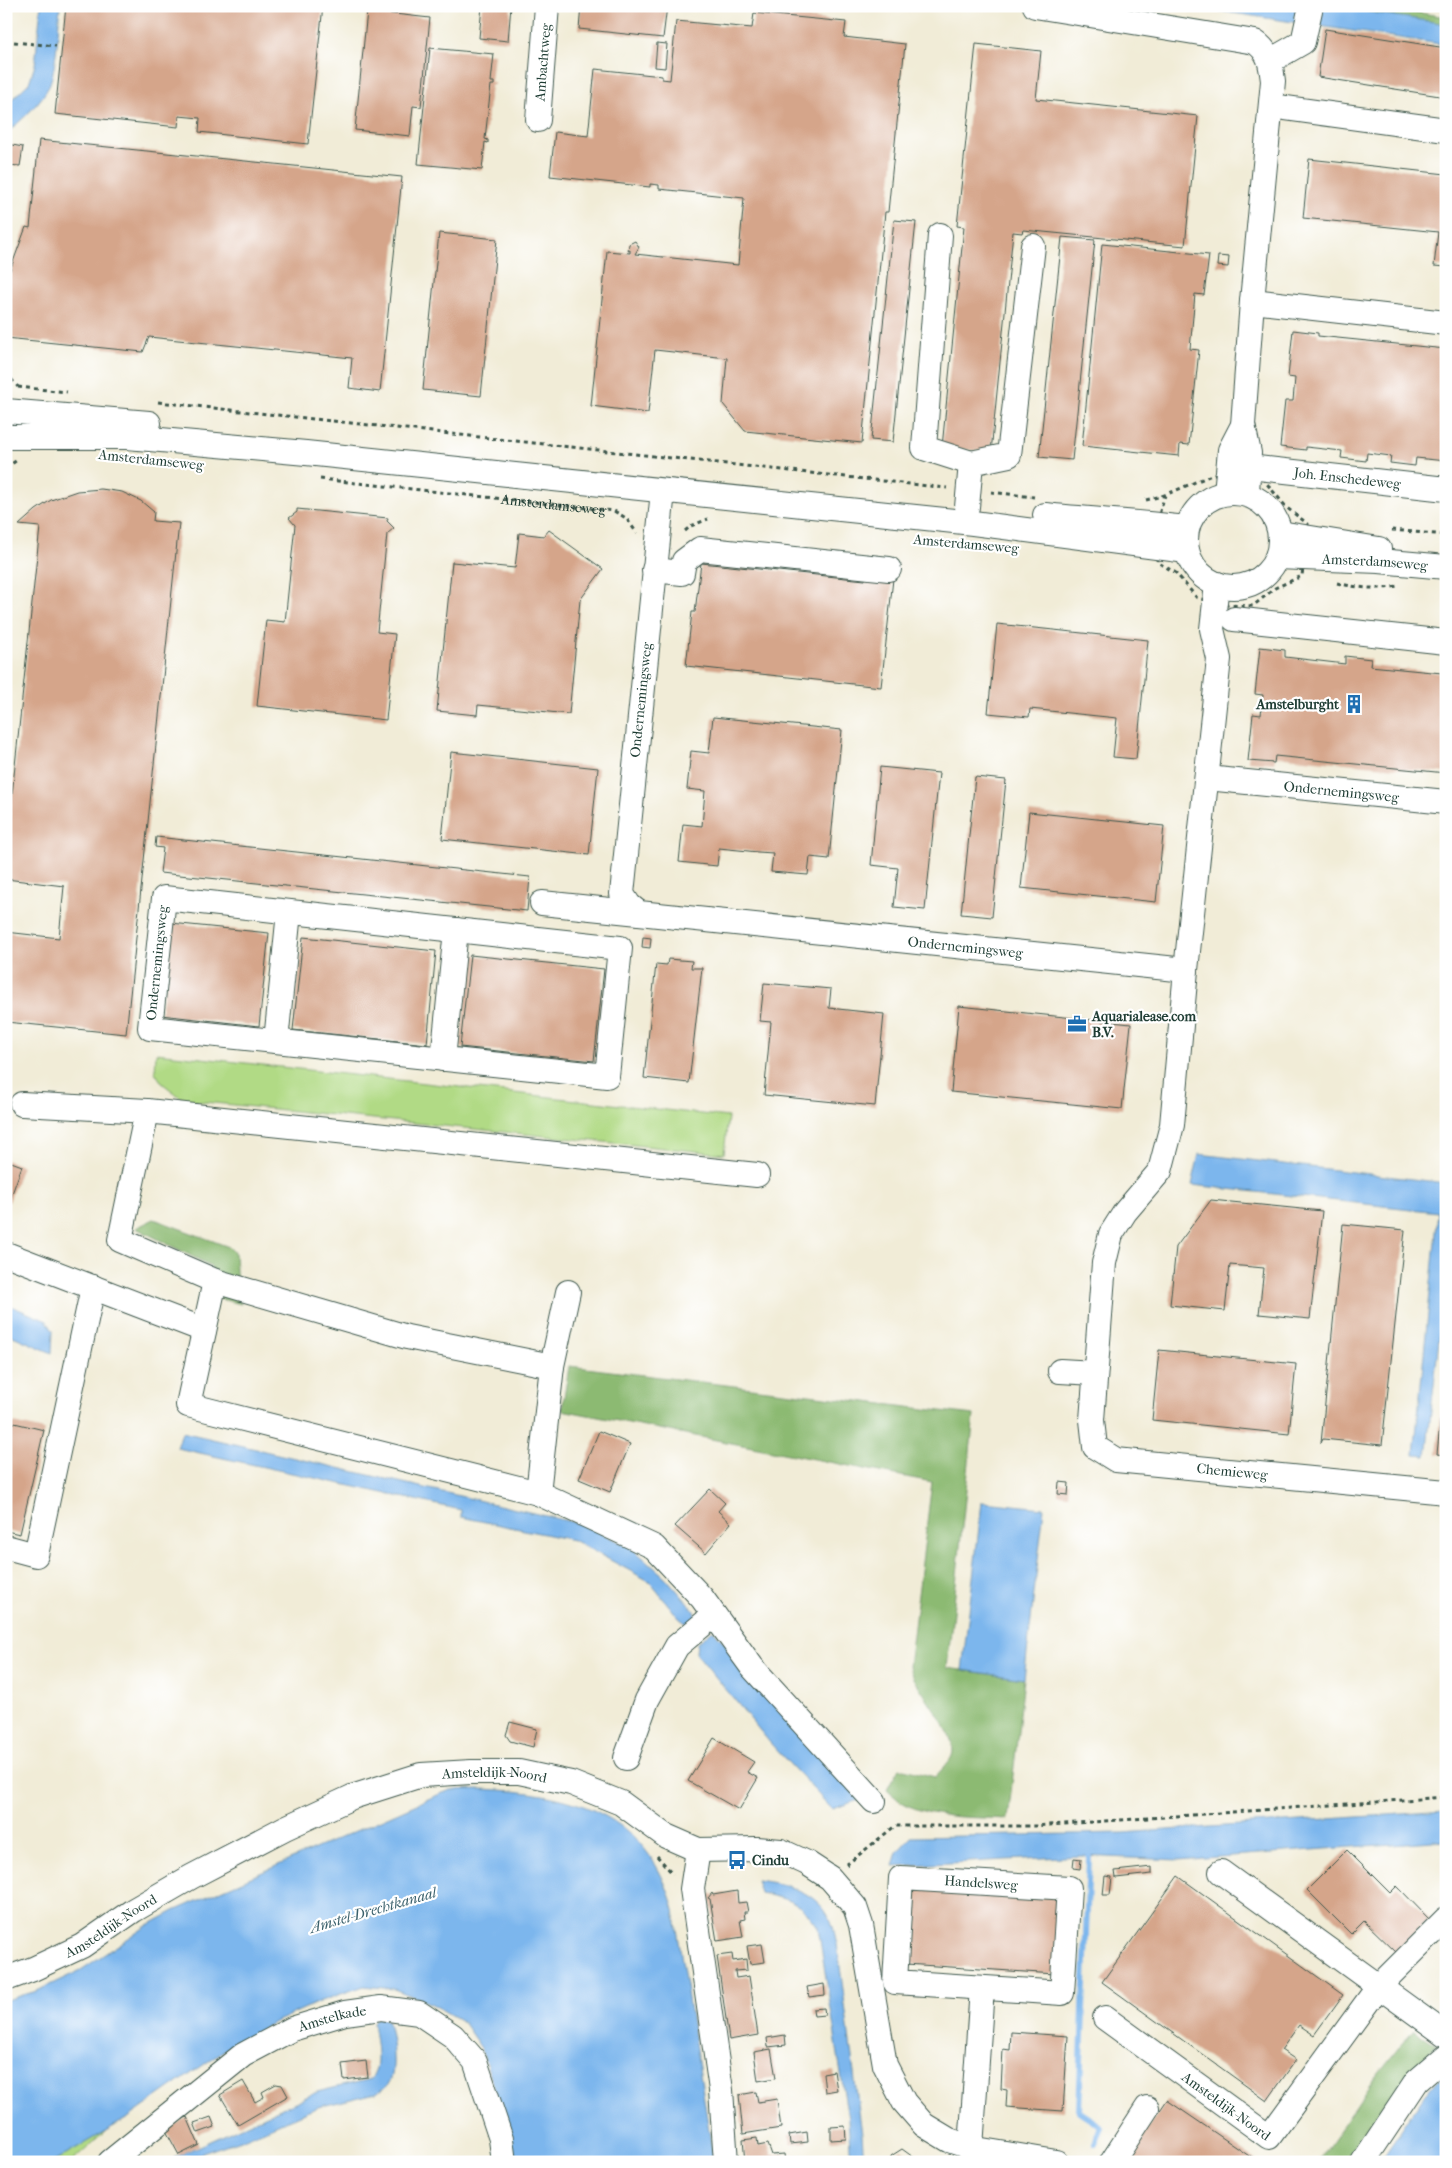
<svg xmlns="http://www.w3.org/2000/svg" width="1452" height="2168" viewBox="0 0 1452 2168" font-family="'IM FELL French Canon',serif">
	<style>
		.green { fill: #b1da85; stroke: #688c5c }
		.forest { fill: #8cba72; stroke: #567c53 }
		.water { fill: #7bb6ed; stroke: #4d7a90 }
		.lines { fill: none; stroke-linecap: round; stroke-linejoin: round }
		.stream { stroke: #7bb6ed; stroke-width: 6 }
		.building { fill: #d5a58a }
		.minor-casing { stroke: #3e574c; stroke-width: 26 }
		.path { stroke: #3e574c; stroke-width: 3; stroke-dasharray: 4 4; stroke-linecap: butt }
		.minor { stroke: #fff; stroke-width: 24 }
		.labels { text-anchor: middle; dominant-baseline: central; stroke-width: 4.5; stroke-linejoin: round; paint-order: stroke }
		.street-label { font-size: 14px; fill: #1f3d34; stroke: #fff }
		.poi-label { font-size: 14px; font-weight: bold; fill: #1f3d34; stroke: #fff; text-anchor: start }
		.water-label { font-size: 15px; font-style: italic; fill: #3b616c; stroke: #fff }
	</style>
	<rect width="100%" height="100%" fill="#fff"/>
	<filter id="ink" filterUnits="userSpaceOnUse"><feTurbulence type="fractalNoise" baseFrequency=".02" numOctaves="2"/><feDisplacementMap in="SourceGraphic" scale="10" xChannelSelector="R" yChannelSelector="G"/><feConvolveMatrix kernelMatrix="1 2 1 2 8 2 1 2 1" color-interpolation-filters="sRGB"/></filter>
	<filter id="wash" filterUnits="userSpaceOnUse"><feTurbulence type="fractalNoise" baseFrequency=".0096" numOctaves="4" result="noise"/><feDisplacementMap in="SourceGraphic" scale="20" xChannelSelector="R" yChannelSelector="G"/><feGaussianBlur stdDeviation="1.12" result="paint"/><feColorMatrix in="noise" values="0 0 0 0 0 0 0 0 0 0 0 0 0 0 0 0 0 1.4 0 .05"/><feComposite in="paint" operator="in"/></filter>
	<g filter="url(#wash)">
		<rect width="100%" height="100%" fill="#f1ecd7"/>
		<path class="green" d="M156,1053L728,1117L724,1154L184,1100L162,1083L155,1072Z
			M107,2130L72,2162H52Z"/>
		<path class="forest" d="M1244,6H1378L1446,17V28Z
			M154,1219L229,1247L235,1253L237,1288L241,1304L216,1298L211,1266L136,1228Z
			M569,1366L974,1415L947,1668L1024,1679L1008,1819C976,1817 938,1819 909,1806C900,1802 894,1796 887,1790L896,1773L900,1768L935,1777C940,1771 949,1763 952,1756C960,1735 916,1690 909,1667L932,1482L562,1410Z
			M1413,2030L1437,2046C1398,2076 1375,2121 1349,2162H1318L1373,2080Z"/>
		<path class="water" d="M41,6H60C58,28 57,69 48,88C38,106 21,120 6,134V105L29,83L35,65Z
			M1186,6H1332L1446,24V45Z
			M1199,1154L1446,1183V1276L1426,1456L1414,1455L1438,1212L1192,1185Z
			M6,1304L47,1321L53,1331L52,1353L6,1333Z
			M182,1432L581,1524L632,1548L665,1577L695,1611L696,1618L688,1625L679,1618L649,1581L573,1540L461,1517V1510L177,1448Z
			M982,1502L1044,1508L1024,1679L962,1670Z
			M713,1630L862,1799L832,1809L771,1744L696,1653L697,1643Z
			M479,1789C569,1792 648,1811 674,1910L714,2162H512L492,2081L481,2048L463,2022L432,2004L394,1989L364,1986L321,2001L277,2021L226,2049L128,2118L52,2162H6V2000L37,1991L81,1970L148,1925L174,1911L435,1796L451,1790Z
			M1446,1811V1840L1178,1860L1081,1856L893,1866L897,1852L911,1837L1122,1833Z
			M756,1880C787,1884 817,1891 831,1921C834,1928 835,1937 837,1944L862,2134L864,2162H851L848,2119L818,1927C802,1902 787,1899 760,1893Z
			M377,2017L387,2020C392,2033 397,2071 389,2083C386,2087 381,2090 376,2093L318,2107L243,2139L188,2158L185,2162H173L174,2158L317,2092L371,2079C382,2066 375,2039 373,2022Z
			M1446,2070V2162H1380L1423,2098Z"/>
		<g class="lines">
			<path class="stream" d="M1089,1857L1079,2112L1102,2127L1095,2143"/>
		</g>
		<g id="blocks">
			<path class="building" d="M66,6H323L308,144L199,132L200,118L179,116L178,127L55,114Z
				M482,6H511L508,41L479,38Z
				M581,6H667L663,38L579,29Z
				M367,11L430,18L421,107L413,106L410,136L355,130Z
				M754,13L846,22L844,37L905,44L888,212H885L862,443L745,431L723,404L727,358L655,350L648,413L591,406L607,251L630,253V250L628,251L629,244L635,241L639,247L635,254L738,265L744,198L659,189V185L650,184V187L550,176L555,132L588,136L595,69L662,76V79L670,80L676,21L752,28Z
				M1325,29L1446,48V97L1318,77Z
				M657,43L667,44L665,68L655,67Z
				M976,44L1041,51L1036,99L1198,116L1185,246L1023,230L1022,233L1013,232L991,452L942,447L964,227L957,226Z
				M430,48L494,54L491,82H494V85H491L485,139L488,140V143L485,142L482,170L418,164Z
				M39,140L402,177L380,392L349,388L352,358L149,337L143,352L6,338V281L26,227L30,228Z
				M7,144L23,147L20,166L6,165Z
				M1309,159L1446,174V267L1434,266L1438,232L1303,218Z
				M894,220L916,222L893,442L871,440Z
				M439,233L497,239L481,396L423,390Z
				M1062,237L1095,240L1072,460L1039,457Z
				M1102,244L1209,255L1204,295L1195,294L1190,349L1199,350L1189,445L1180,444L1179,456L1082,446Z
				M1218,256L1229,257L1228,267L1217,266Z
				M1293,330L1318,333V336L1446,349V461L1416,458L1415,466L1390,463L1391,456L1367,453L1366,461L1341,458L1342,451L1306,447V450L1280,447L1285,401H1293L1295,378L1288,377Z
				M101,489L122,492L141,501L154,512L153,521L179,523L126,1034L6,1022V932L59,938L64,886L6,879V833H8L40,527L19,525L36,510L51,500L77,491Z
				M297,509L388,518L387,521L394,528L387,534L377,632L395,634L386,720L257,706L266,620L285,622L295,525L289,518L297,512Z
				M549,530L603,569L580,600L569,714L478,705L477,715L437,711L452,562L515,568L519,533L544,536Z
				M701,563L865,580L866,576L893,579L881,687L686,666L692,612H695Z
				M997,624L1148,640L1136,759L1113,757L1117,718L1030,709L1029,717L988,713Z
				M1260,647L1285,650V657L1345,664V656L1371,659L1370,666L1442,673L1443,666H1446V773L1275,756L1274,763L1248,761L1253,714L1261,715L1263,695L1255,694Z
				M713,717L842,730L829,859L810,857L808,875L771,872L773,853L758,852L719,848L717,866L679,862L683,824L702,826L705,791L687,789L691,751L709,753Z
				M451,752L598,768L589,855L442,839Z
				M880,767L939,773L925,910L894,907L898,868L871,865Z
				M975,777L1006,780L992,917L961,914Z
				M1029,812L1164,826L1156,902L1021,888Z
				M156,837L530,877L527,911L160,873L163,848L155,847Z
				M171,923L269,933L259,1026L161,1015Z
				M303,937L436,951L427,1044L293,1030Z
				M643,937L651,938L650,948L642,947Z
				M470,955L604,969L594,1061L460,1047Z
				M668,959L692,961L691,968H702L689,1083L644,1078L656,964L667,965Z
				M764,983L831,989L829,1008L884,1014L875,1106L764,1095L771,1022L760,1021Z
				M959,1006L1131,1024L1122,1109L951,1092Z
				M6,1160L22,1166L9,1202L6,1201Z
				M1211,1200L1322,1211L1310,1319L1259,1314L1264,1268L1230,1265L1225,1311L1170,1305L1176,1247Z
				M1343,1224L1405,1230L1382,1445L1323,1439L1321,1443Z
				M1159,1350L1296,1364L1289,1434L1152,1420Z
				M1444,1385H1446V1455L1437,1454Z
				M6,1421L44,1430L20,1534L6,1531Z
				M599,1431L630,1444L610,1492L579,1479Z
				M1059,1482L1069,1483L1068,1495L1058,1494Z
				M710,1489L725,1503L718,1511L731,1523L706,1553L675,1526Z
				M510,1722L537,1729L533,1747L510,1741L506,1735Z
				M714,1738L754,1762L747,1772L758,1778L739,1810L688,1781Z
				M1347,1850L1390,1893L1397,1886L1430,1920L1397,1953L1364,1921L1351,1934L1307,1890Z
				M1074,1858L1081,1859L1080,1869L1073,1868Z
				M1152,1867V1874L1116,1878L1115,1871Z
				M1105,1876L1112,1877L1110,1895H1103Z
				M1178,1876L1343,1995L1314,2035L1299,2025L1281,2050L1296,2060L1267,2101L1102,1982Z
				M907,1886L1060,1896L1055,1974L906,1964Z
				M737,1891L738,1903L746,1902L748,1912H744L745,1919L740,1920L743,1937L717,1941L710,1899L708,1898L712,1893L713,1895Z
				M762,1944L765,1962L750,1964L747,1946Z
				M732,1954L733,1961L746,1959L747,1970L735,1971L736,1978L749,1976L758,2035L729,2040L717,1956Z
				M824,1984L825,1995L809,1997L807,1987Z
				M824,2008L825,2015L814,2016L813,2009Z
				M1011,2032L1068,2036L1063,2111L1006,2107L1007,2090L1001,2089L1003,2049L1010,2050Z
				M785,2035L786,2045L768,2047L767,2038Z
				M771,2049L776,2078L758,2081L754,2052Z
				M366,2061L368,2077L344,2080L342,2064Z
				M834,2071L837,2090L825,2092L823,2073Z
				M243,2081L255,2102L264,2097L262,2092L276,2084L282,2085L288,2096L238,2125L220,2095Z
				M756,2092L758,2102L777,2099L781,2128L743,2134L739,2095Z
				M1167,2100L1258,2162H1125Z
				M187,2117L199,2145L179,2155L165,2129Z
				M211,2117L215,2127L198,2133L194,2123Z
				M845,2126L846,2139L831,2140V2127Z
				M807,2132L808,2142L790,2144L789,2135Z
				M757,2138L758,2146L768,2144L772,2155L784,2154L785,2162H745L743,2140Z
				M902,2149L920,2162H891V2156Z"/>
		</g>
	</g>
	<g filter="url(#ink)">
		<use href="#blocks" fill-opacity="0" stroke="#3e574c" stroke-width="1"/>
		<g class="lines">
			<g class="minor-casing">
				<g id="minor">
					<path d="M1035,6L1255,42C1270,52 1271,65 1273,81L1252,301L1243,425L1249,453L1247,494"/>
					<path d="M1270,61L1303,42L1311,6"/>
					<path d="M1271,106L1446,130"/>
					<path id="s2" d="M538,120L547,6"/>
					<path d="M940,235L924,448L971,463"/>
					<path d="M1252,301L1446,323"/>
					<path d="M6,411L149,423"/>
					<path d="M6,437H127L306,453L973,523L1187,551"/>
					<path id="s3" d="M1249,467L1446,489"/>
					<path id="s4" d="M663,491L622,894L629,905L639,913L1186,970L1219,659L1212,629L1217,584"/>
					<circle cx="1233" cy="540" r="47"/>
					<path d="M1226,493L1230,450L1243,425"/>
					<path d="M967,507L971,463L1009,455L1033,246"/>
					<path d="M1045,515C1092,520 1140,522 1187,528"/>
					<path d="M1280,533L1379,549"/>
					<path id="s5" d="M1277,557L1379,561L1446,567"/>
					<path d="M654,570L682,573L684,561L700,549L889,569"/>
					<path d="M1234,619L1446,642"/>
					<path id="s6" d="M1207,778L1446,802"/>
					<path d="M164,898L620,948L607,1076L150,1028Z"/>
					<path d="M542,903L639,913"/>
					<path id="s7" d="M1186,970L1172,1125L1160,1171L1125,1212L1111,1234L1104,1263L1092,1420L1095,1447L1116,1460L1446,1492"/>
					<path d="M276,1041L289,912"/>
					<path d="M443,1059L456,930"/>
					<path d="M22,1104L147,1111L757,1175"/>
					<path d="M147,1111L120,1240L215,1281L407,1337L552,1366"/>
					<path d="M6,1254L204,1330"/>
					<path d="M215,1281L188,1405L538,1493L654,1547L702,1598L752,1667L874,1801"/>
					<path d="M1060,1371L1095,1373"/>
					<path d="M538,1493L552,1366L568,1292"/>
					<path d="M6,1547L36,1555L93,1287"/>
					<path d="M626,1758L647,1700L677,1646L714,1615"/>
					<path d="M698,1850L692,1889L721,2090L726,2162"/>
					<path d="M1221,1872L1446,2035"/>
					<path d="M901,1878L1069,1888L1062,1993L895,1982Z"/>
					<path id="s8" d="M6,1979L33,1969L82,1946L134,1910L191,1877L285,1828L352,1797L421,1775L471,1772H519L571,1783L621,1803L666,1836L698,1850L757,1849L781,1851L807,1863L830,1878L855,1907L861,1925L885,2065L904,2102L924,2125L949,2140L976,2149L1056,2162"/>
					<path id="s9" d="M1105,2018L1269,2137L1379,1986L1446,1919"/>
					<path id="s10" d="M110,2162L243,2055L292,2029L345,2013L381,2008L419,2013L453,2036L475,2061L501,2139L504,2162"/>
					<path d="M970,2162L982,1988"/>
					<path d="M1112,2162L1147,2108"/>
					<path d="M1363,2162L1417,2081L1446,2056"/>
				</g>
			</g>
			<g class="path">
				<path d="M14,42L56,46"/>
				<path d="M6,373L18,387"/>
				<path d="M18,387L67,392"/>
				<path d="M158,402L947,488"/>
				<path d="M6,468L17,460"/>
				<path d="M1214,474L1263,479L1287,508L1308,524L1302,576L1275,588L1253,606L1226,605L1197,598L1176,573L1157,562L1160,511L1165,495Z"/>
				<path id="s1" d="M320,479L614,511L626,518L637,533"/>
				<path d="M991,492L1034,497"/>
				<path d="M1146,500L1165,495"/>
				<path d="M1392,530L1446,535"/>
				<path d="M685,531L691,526L708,519"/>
				<path d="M1337,583C1358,588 1377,590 1398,586"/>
				<path d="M657,1856L673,1874"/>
				<path d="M846,1865L895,1826H1035L1446,1797"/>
			</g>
			<use href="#minor" class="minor"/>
		</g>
	</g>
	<defs>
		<g id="building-bare" transform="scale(1.5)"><path d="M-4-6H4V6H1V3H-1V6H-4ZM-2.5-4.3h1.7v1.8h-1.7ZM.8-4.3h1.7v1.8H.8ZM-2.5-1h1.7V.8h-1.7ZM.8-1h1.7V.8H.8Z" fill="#1f6fb2" stroke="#fff" stroke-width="2.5" paint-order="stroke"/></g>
		<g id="office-bare" transform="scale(1.5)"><path d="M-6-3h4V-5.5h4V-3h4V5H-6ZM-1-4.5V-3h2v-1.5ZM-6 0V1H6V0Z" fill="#1f6fb2" stroke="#fff" stroke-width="2.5" paint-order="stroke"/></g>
		<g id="bus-bare" transform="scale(1.5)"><path d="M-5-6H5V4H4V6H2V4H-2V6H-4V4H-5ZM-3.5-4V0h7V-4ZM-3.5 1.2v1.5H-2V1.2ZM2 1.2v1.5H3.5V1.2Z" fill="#1f6fb2" stroke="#fff" stroke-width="2.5" paint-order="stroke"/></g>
	</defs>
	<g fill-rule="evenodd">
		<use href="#building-bare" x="1354" y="704"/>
		<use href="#office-bare" x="1077" y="1024"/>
		<use href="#bus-bare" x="737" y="1860"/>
	</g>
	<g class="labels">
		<g class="street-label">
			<text stroke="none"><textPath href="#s2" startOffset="58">Ambachtweg</textPath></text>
			<text transform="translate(151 460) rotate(6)">Amsterdamseweg</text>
			<text stroke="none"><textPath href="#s3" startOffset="99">Joh. Enschedeweg</textPath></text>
			<text stroke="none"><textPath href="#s1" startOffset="235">Amsterdamseweg</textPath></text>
			<text transform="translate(966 544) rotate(5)">Amsterdamseweg</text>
			<text stroke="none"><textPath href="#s5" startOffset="98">Amsterdamseweg</textPath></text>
			<text transform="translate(641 700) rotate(-84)">Ondernemingsweg</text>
			<text stroke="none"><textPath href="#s6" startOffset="135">Ondernemingsweg</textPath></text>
			<text stroke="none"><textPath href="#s4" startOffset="759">Ondernemingsweg</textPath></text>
			<text transform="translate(157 963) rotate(-84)">Ondernemingsweg</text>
			<text stroke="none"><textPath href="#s7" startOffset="639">Chemieweg</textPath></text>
			<text stroke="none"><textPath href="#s8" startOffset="538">Amsteldijk-Noord</textPath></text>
			<text transform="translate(981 1883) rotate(4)">Handelsweg</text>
			<text stroke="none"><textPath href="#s8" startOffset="118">Amsteldijk-Noord</textPath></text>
			<text stroke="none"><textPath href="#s10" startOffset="268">Amstelkade</textPath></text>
			<text stroke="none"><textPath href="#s9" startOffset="150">Amsteldijk-Noord</textPath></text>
		</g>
		<g class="poi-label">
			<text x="1339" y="704" text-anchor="end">Amstelburght</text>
			<text x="1092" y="1016">Aquarialease.com<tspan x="1092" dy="16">B.V.</tspan></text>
			<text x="752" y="1860">Cindu</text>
		</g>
		<g class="water-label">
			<text transform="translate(373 1910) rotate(-16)">Amstel-Drechtkanaal</text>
		</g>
	</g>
	<rect width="1452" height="2168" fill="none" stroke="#fff" stroke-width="25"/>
</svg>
